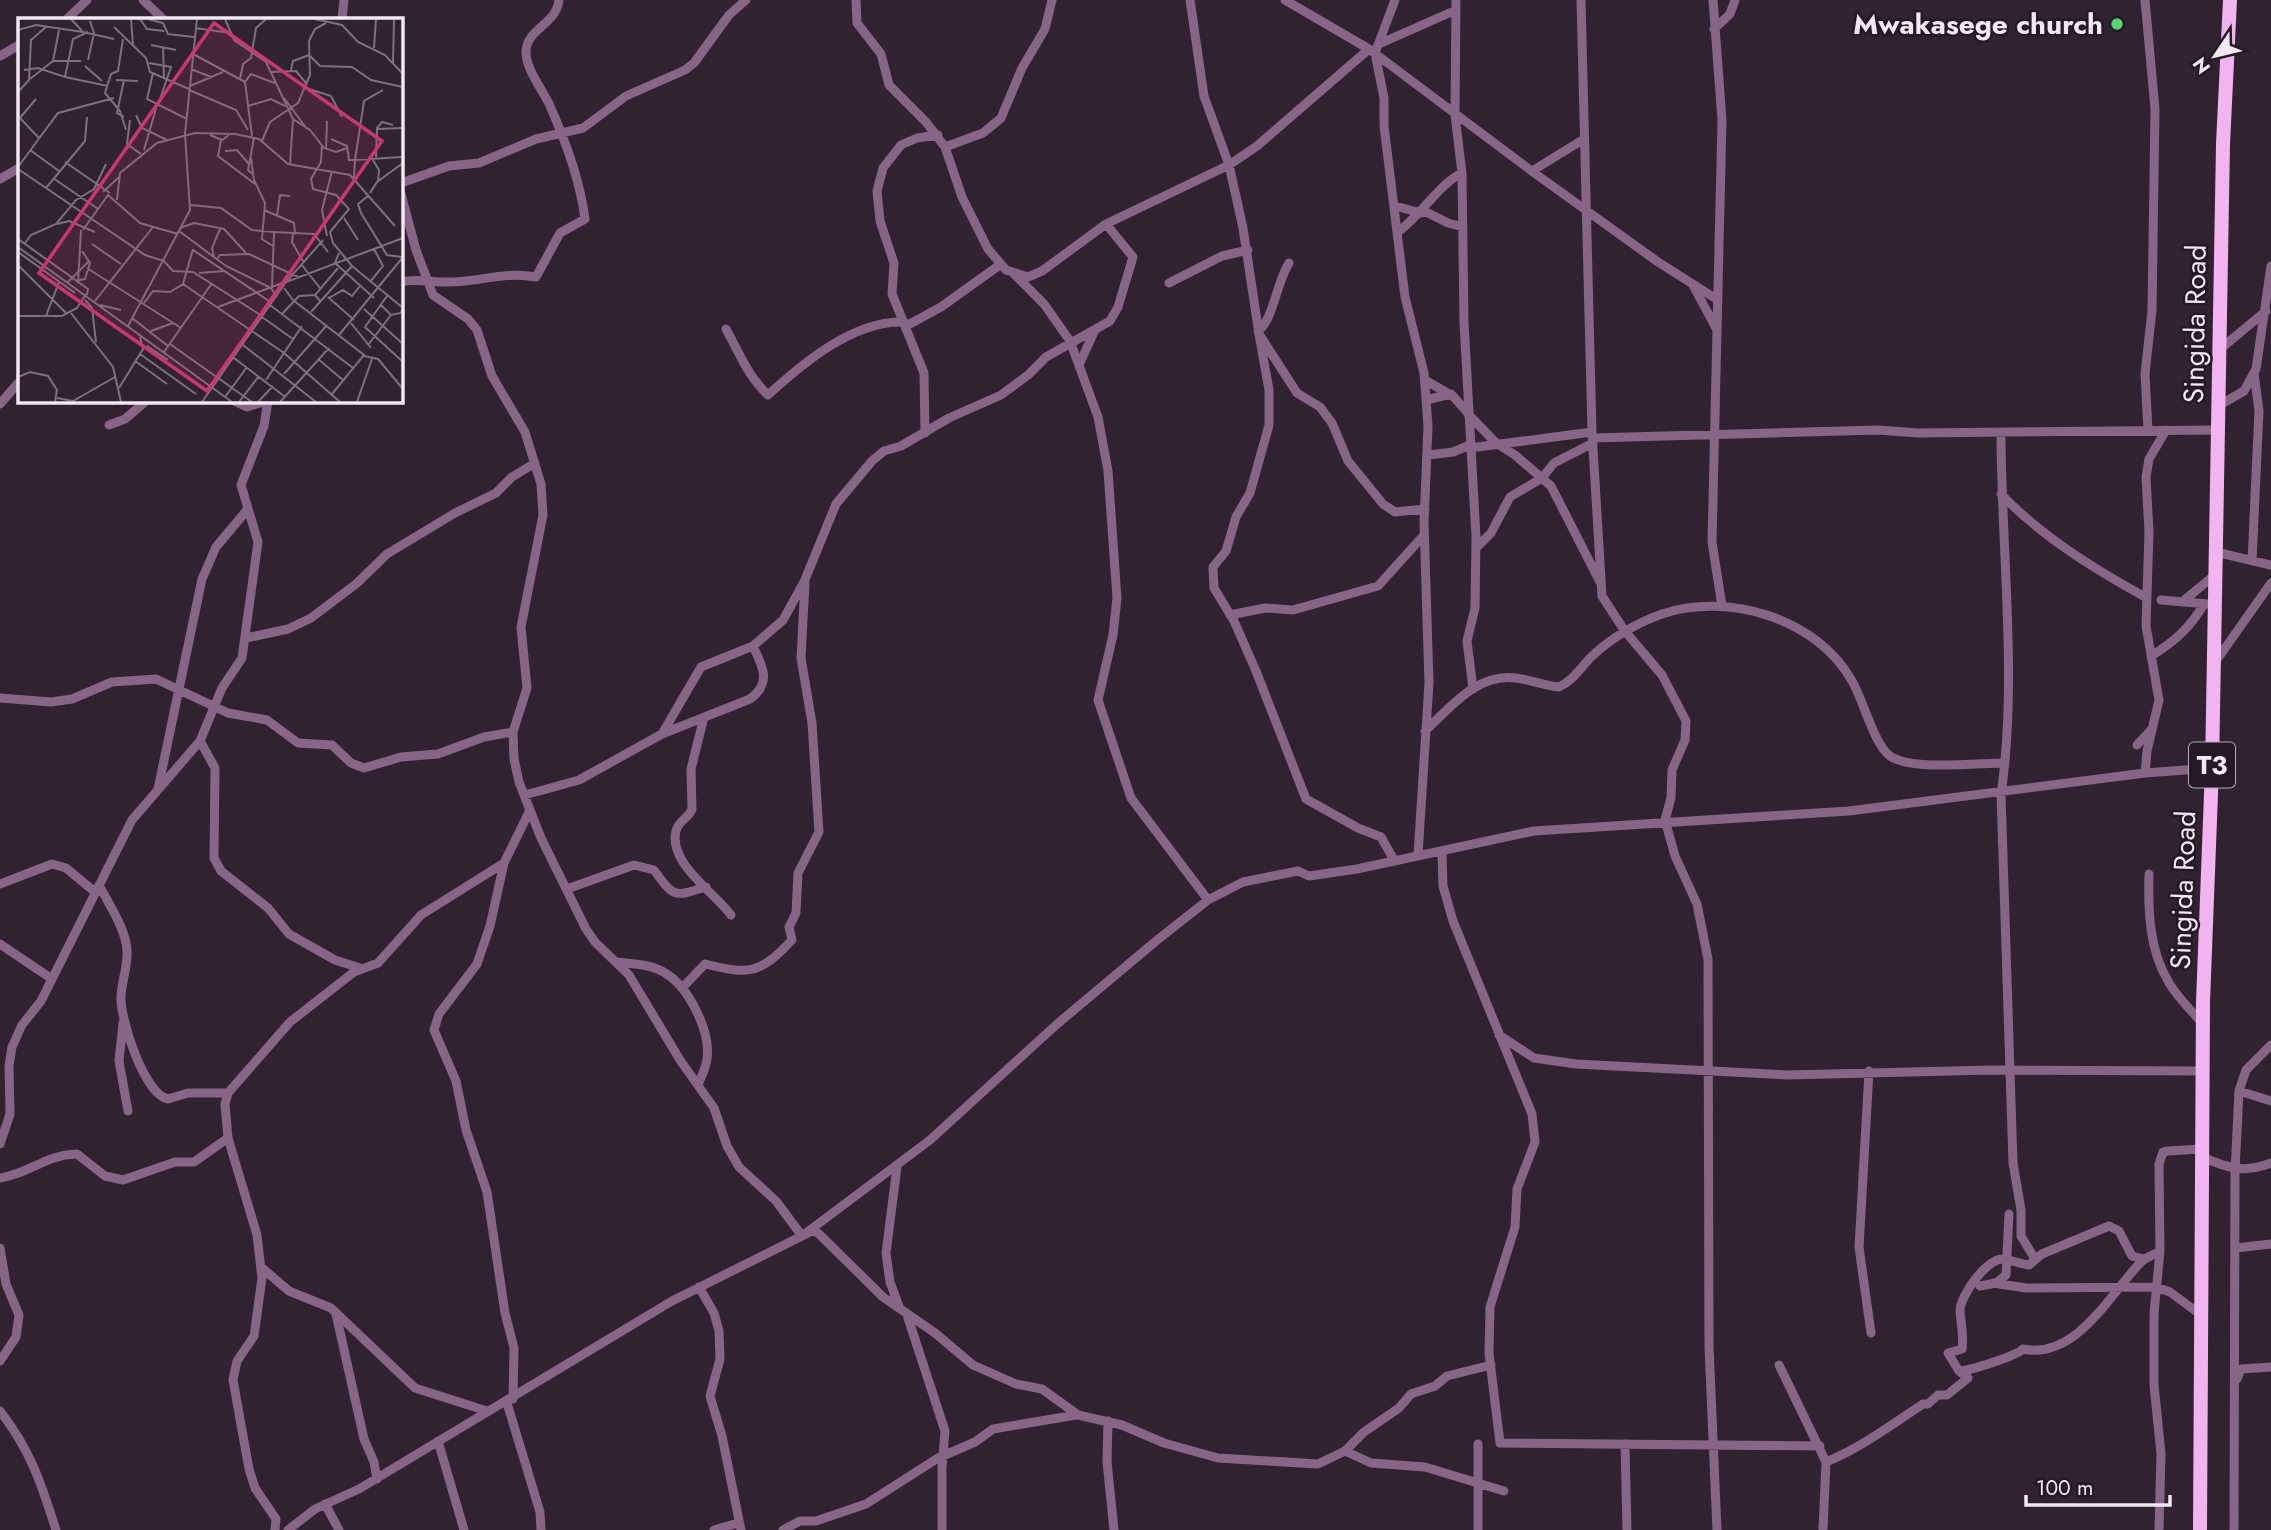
<svg xmlns="http://www.w3.org/2000/svg" width="2271" height="1530" viewBox="0 0 2271 1530" font-family="Jost,sans-serif">
	<style>
		.lines { fill: none; stroke-linecap: round; stroke-linejoin: round }
		.minor { stroke: #876586; stroke-width: 9 }
		.trunk { stroke: #f1b4f0; stroke-width: 14 }
		.poi-dot { fill: #59d56f; stroke: #261826; stroke-width: 2.5 }
		.labels { text-anchor: middle; dominant-baseline: central; stroke-width: 5; stroke-linejoin: round; paint-order: stroke }
		.shield { fill: #261826; stroke: #b4aab4; stroke-width: 2 }
		.shield-label { font-size: 26px; font-weight: bold; fill: #f1e8f1 }
		.poi-label { font-size: 28px; font-weight: bold; fill: #f1e8f1; stroke: #261826; text-anchor: end }
		.street-label { font-size: 28px; fill: #f1e8f1; stroke: #261826 }
		.inset-road { fill: none; stroke: #7d717d; stroke-width: 2 }
		.view { fill: #c93772; fill-opacity: 0.15; stroke: #c93772; stroke-width: 3.5 }
		.inset-edge { fill: none; stroke: #f1e8f1; stroke-width: 3.5 }
	</style>
	<rect width="100%" height="100%" fill="#30222f"/>
	<g class="lines">
		<path class="minor" d="M143,0L163,19
			M856,0L857,23L881,54L889,85L926,122L945,147L962,197L988,249L1006,270L1028,277L1042,271L1106,224L1229,165L1257,146L1369,49
			M1190,0L1204,96L1229,165L1243,228L1259,334L1297,393L1320,407L1332,423L1348,461L1383,504L1395,512L1425,509
			M1285,0L1369,49L1533,172L1658,262L1718,300
			M1395,0L1375,53L1384,98V126L1405,297L1424,373L1428,426L1424,523L1429,683L1418,855
			M1456,0L1455,115L1462,173L1464,323L1476,537L1475,608L1467,641L1473,689
			M1581,0L1592,432L1602,596L1624,630L1662,675L1686,721L1685,740L1672,770L1671,798L1665,820L1675,856L1697,904L1708,959L1709,1347L1717,1530
			M1713,0L1722,120L1712,542L1722,606
			M2145,0L2155,109L2152,310L2145,374L2148,430
			M67,19L87,0
			M342,19L344,0
			M1714,29L1730,14L1735,0
			M1379,44L1456,10
			M0,56L19,45
			M945,147L983,133L1001,118L1022,68L1045,29L1052,0
			M1532,171L1584,139
			M0,179L19,168
			M401,183L449,166L479,163L536,139L583,128L626,96L685,70L694,63L729,15L746,0
			M401,194L416,250L433,295L468,319L477,330L492,376L525,432L541,484L543,515L521,627L527,688L513,732L514,759L519,782L541,838L586,929L595,942L629,975L680,1060L714,1108L727,1146L739,1167L776,1201L802,1236L813,1230L819,1234L883,1297L935,1333L973,1365L1016,1384L1042,1389L1078,1415L1122,1425L1164,1443L1218,1458L1318,1464L1345,1451L1364,1432L1399,1408L1411,1394L1435,1386L1447,1376L1491,1365
			M1395,206L1421,213
			M1424,211L1448,223L1463,227
			M1398,232C1422,214 1439,184 1462,173
			M1014,274L1044,304L1070,341L1098,417L1108,471L1117,598L1113,635L1098,700L1131,798L1208,900
			M401,282C416,278 428,282 444,282C478,283 502,271 536,277L560,233L585,219C580,180 566,142 550,106C543,90 526,70 526,52C526,29 557,24 559,0
			M1169,283L1222,256L1248,250
			M1694,287L1717,330
			M906,326L941,307L1001,264
			M726,329C740,354 747,375 768,395C803,363 854,320 904,322
			M1258,331C1274,319 1276,283 1289,263
			M1259,334L1269,390V425L1250,493L1236,517L1226,551L1213,567L1214,588L1234,621L1256,671L1306,799L1358,828L1381,837L1394,860
			M2219,350L2266,311
			M1079,365L1095,330
			M1425,380L1449,394
			M1426,400L1451,394L1468,413
			M234,401L247,407L266,401
			M0,404L19,382
			M2218,406L2244,391L2256,369L2271,266
			M1468,414L1496,443L1515,455L1551,486L1600,582
			M109,425L125,419L146,401
			M2001,432C2001,548 2018,680 2001,794L2013,1163L2021,1210V1236L2035,1259
			M925,433L924,373L892,294L894,263L880,221L877,191L883,168L901,145L917,138L938,135
			M1593,438L1878,430L1918,433L2217,430
			M1470,448L1592,432
			M1429,455L1453,452L1470,445
			M2001,494C2042,537 2096,570 2147,598
			M1476,548L1491,533L1510,497L1542,478L1554,463L1593,443
			M2216,552L2271,565
			M2252,561L2259,411L2254,373
			M2161,600L2208,604
			M2182,602L2216,574
			M1230,615L1265,608L1293,610L1378,586L1424,535
			M246,638L288,629L311,618L356,584L387,554L455,513L496,493L512,477L535,463
			M2151,656C2174,642 2190,628 2204,604
			M2216,661L2271,583
			M0,698L51,702L72,699L112,682L156,679L228,713L267,720L298,743L332,745L351,763L364,768L401,757L438,754L484,737L513,732
			M704,717L691,769L692,809C689,818 678,821 676,831C668,863 714,892 731,915
			M1425,731C1451,707 1477,673 1516,678C1531,680 1545,686 1559,687C1572,681 1580,669 1590,658C1611,638 1634,624 1662,614C1728,592 1817,618 1852,681C1863,699 1874,745 1890,756C1911,771 1979,763 2005,763
			M662,734L701,667L753,646L783,620L804,582L836,504L872,461L884,451L901,446L949,418L1001,395L1028,375L1046,357L1110,321L1118,307L1133,257L1106,224
			M200,741L215,768L214,858L221,871L268,908L289,934L335,960L360,968
			M2137,745L2151,730
			M2145,773L2147,751L2159,700L2146,626L2149,532L2146,477L2149,459L2166,430
			M158,789L202,579L216,547L247,510
			M525,795L579,780L662,734L750,699C772,683 763,667 753,646
			M1439,853L1442,854L1443,886L1453,921L1532,1114L1535,1142L1517,1189L1515,1227L1490,1307L1489,1353L1500,1443L1820,1446
			M504,863L490,926L477,964L439,1014L434,1030L456,1081L466,1130L487,1192L505,1313L514,1348L513,1399
			M2149,874C2148,910 2149,949 2168,981C2176,996 2191,1010 2202,1023
			M0,884L52,864L66,868L95,892
			M99,885C108,903 122,923 126,943C130,960 122,979 121,996C120,1019 144,1094 168,1099L188,1093H228
			M567,889L634,865L654,870C674,898 674,897 706,887
			M0,944L52,979
			M617,962C633,964 651,964 665,973C689,987 711,1032 707,1059C706,1068 701,1077 698,1085
			M682,988L705,964C750,975 760,974 792,940L789,927L796,913L798,873L819,832L812,723L801,658L805,583
			M123,1023L119,1061L128,1111
			M1499,1035L1534,1058L1576,1064L1788,1075L1992,1070L2202,1071
			M1869,1071L1859,1247L1871,1333
			M2239,1091L2271,1101
			M0,1144L10,1114L9,1066L12,1047L22,1025L41,1001L132,820L200,741L222,688L242,658L258,542L241,485L264,426L268,401
			M2202,1157C2228,1168 2244,1174 2271,1163
			M897,1167L886,1253L890,1282L900,1309
			M0,1178C32,1173 44,1155 77,1154L105,1176L123,1180L175,1162H194L228,1138
			M0,1248L6,1284L19,1315L16,1337L0,1361
			M2236,1248L2271,1244
			M261,1267L289,1291L331,1308L415,1388L487,1411
			M1993,1283L2026,1288L2156,1287L2170,1292L2201,1315
			M1980,1286L1996,1283L2006,1275L2009,1214
			M699,1287L714,1313L719,1331L720,1359L710,1396L722,1436L741,1530
			M336,1314L364,1439L374,1462L377,1479
			M908,1318L945,1431L942,1468V1530
			M1779,1365L1826,1462L1823,1530
			M1959,1371L1948,1353L1962,1349C1964,1335 1961,1324 1960,1311C1960,1296 1986,1259 2003,1259C2012,1260 2020,1264 2029,1265L2042,1254L2109,1226L2119,1231L2132,1256L2144,1259
			M2237,1379L2241,1369L2271,1367
			M507,1403L540,1512L541,1530
			M0,1411C31,1451 41,1483 56,1530
			M1108,1421L1107,1462L1114,1530
			M438,1441L464,1530
			M1478,1444V1530
			M1625,1444L1627,1530
			M1345,1451L1371,1463L1425,1467L1504,1491
			M1826,1462C1862,1447 1891,1425 1923,1404H1928L1938,1395H1947L1968,1378L1959,1371C1969,1371 2016,1356 2023,1349C2076,1360 2109,1295 2141,1262C2146,1257 2154,1255 2160,1251
			M325,1504L339,1530
			M275,1530L276,1519L255,1488L249,1469L233,1380L237,1361L254,1336L262,1278L257,1235L228,1138L225,1104L228,1093L290,1022L354,972L378,963L421,915L504,863L530,810
			M288,1530L315,1509L359,1489L672,1301L802,1236L930,1140L1056,1025L1156,941L1208,900L1243,882L1298,871L1309,876L1357,869L1534,831L1849,811L2145,773L2212,768
			M714,1530L738,1523
			M783,1530L800,1521H816L866,1504L938,1458L975,1442L993,1429L1076,1415
			M2159,1530L2161,1454L2154,1385V1314L2160,1251L2159,1164L2163,1152L2168,1151L2201,1149
			M2234,1530L2235,1171L2239,1091L2246,1070L2271,1045"/>
		<path class="trunk" d="M2200,1530L2203,1002L2212,768L2223,144L2230,0"/>
	</g>
	<circle class="poi-dot" cx="2117" cy="24" r="7"/>
	<g class="labels">
		<rect class="shield" x="2189" y="742.5" width="46" height="45" rx="5"/>
		<g class="shield-label">
			<text x="2212" y="765">T3</text>
		</g>
		<g class="poi-label">
			<text x="2103" y="24">Mwakasege church</text>
		</g>
		<g class="street-label">
			<text transform="translate(2195 324) rotate(-89)">Singida Road</text>
			<text transform="translate(2183 890) rotate(-88)">Singida Road</text>
		</g>
	</g>
	<g transform="translate(18 18)">
		<rect width="385" height="385" fill="#30222f"/>
		<path class="inset-road" d="M53,1L65,14L96,21M113,1L115,27M122,1L129,11L146,13M130,1L145,5L150,16L176,19M207,1L216,22L248,44L275,101L292,112L306,130L318,134L329,130M297,1L324,7L340,24L367,37L385,56M96,9L128,40L132,54L171,71M177,10L213,15M0,12L18,7L65,14M105,21L100,53L93,56L87,75L102,93L108,112M133,27L158,32M145,30L146,59M356,30L358,1M175,36L227,64L234,118M292,38L302,48L334,49L353,62L385,69M70,42L76,15L72,3M35,43H63M131,45L153,49L140,87M375,45L376,1M67,48L84,63M173,51L193,59M6,52L20,50L47,59L55,21L70,14M273,52L275,43L291,37M253,54L278,53L288,65M135,55L129,81L169,101M47,59L90,68M12,61L35,43L41,12M222,61L225,46L233,40L238,10L248,1M98,62L120,63M227,64L233,56L259,66M172,68L205,54M288,70L313,78L324,99M171,72L218,92L230,112M365,72L346,83L337,142L384,139M0,74L11,62L13,22L28,9M266,80L289,111M230,88L253,81L267,88M118,97L124,110L149,122M106,99L99,95L106,62M2,100L21,120M1,101L18,81M112,102L109,126L123,136M359,111L385,110M192,117L204,122L211,117M313,121L329,128L331,142H337L336,160M203,122L200,138L237,166M244,123L252,104L280,85L292,57L291,23L297,11L308,5M304,128L303,144L293,161L295,171L318,177L331,191L312,214L315,225L334,248L385,290M308,131L309,103M12,132L41,153M126,132L139,87M207,133L219,132L231,146M353,139L361,152L360,163M358,139L359,110L364,104L375,107M233,140L236,162L247,185L244,221L255,228M47,144L92,175M272,146L275,101M0,149L40,95L96,80M0,151L127,237L146,243L155,253L175,254L244,298M235,156L230,152L236,120M35,160L80,191M28,170L67,123L69,99M85,174L101,159M352,175L359,164L385,145M351,177L340,186L343,195L369,237L384,239M99,182L102,155L139,125L177,115L217,116L241,121L270,146L332,157L377,208M172,187L203,190L234,212L256,214M246,192L276,205L277,216M259,198L262,177L272,178M326,200L340,222M39,206L51,203L77,214M162,210L176,205L206,211L228,235M65,212L90,177L122,205L160,216M161,213L208,248L253,270L259,279M275,216L274,224L285,243M309,218L304,192L314,153M0,221L70,271L69,277M7,225L13,217L38,206L58,182L76,171L88,146M74,226L103,246M0,229L214,384M175,232L254,285M0,234L57,275M321,235L317,245L356,280M196,239L194,230L202,211M199,241L202,237L231,236L280,259M283,246L302,270M0,247L49,296M69,250L163,310M181,255L206,253M61,262L67,261L72,245L64,233M269,263L305,222M50,264L70,244M352,264L365,248L356,231M60,265L63,212M165,266L266,335L322,384M254,270L256,214L296,216L310,234M266,270L275,282L346,337L314,376M369,278L347,309L385,344M310,279L336,302M311,280L325,272L334,278L342,268M67,282L74,290L78,324M77,283L135,209M302,283L297,277L320,250M126,285L135,273L152,274L165,266L175,231M362,286L373,297L383,295L384,291M82,287L103,292M252,287L335,350M200,289L267,264M346,291L385,326M293,294L334,248M53,295L95,349L103,384M264,296L281,278L297,277M0,298H44L59,290L68,276M28,298L41,264M244,299L275,321M114,300L150,328M333,305L353,330M110,308L172,192L167,116L179,1M133,313L155,305M321,317L385,239M152,326L234,384M225,327L298,384M350,327L373,297M129,328L150,342M146,334L194,265M122,336L178,376M346,338L360,341L385,371M216,340L266,378M300,341L325,362M117,343L149,366M266,356L309,307M0,359L12,354L30,358L39,372L37,384M248,362L284,308M101,370L125,331L122,319M207,379L229,349M39,380L55,383L97,359M184,384L268,264L385,220M221,384L241,358M240,384L255,368M262,384L311,330M339,384L354,341"/>
		<path class="view" d="M196,5L364,123L189,373L21,255Z"/>
		<rect width="385" height="385" class="inset-edge"/>
	</g>
	<g transform="translate(2215 56) rotate(235)" stroke="#261826" stroke-width="5" paint-order="stroke">
	<path d="M0-5L12 26L0 18L-12 26Z" fill="#f1e8f1"/>
	<text y="-10" font-size="19" font-weight="bold" text-anchor="middle" fill="#f1e8f1">N</text>
	</g>
	<path d="M2026 1495v10h144v-10" fill="none" stroke="#f1e8f1" stroke-width="3.5"/>
	<text x="2036" y="1495" font-size="21" fill="#f1e8f1" stroke="#261826" stroke-width="5" paint-order="stroke">100 m</text>
</svg>
